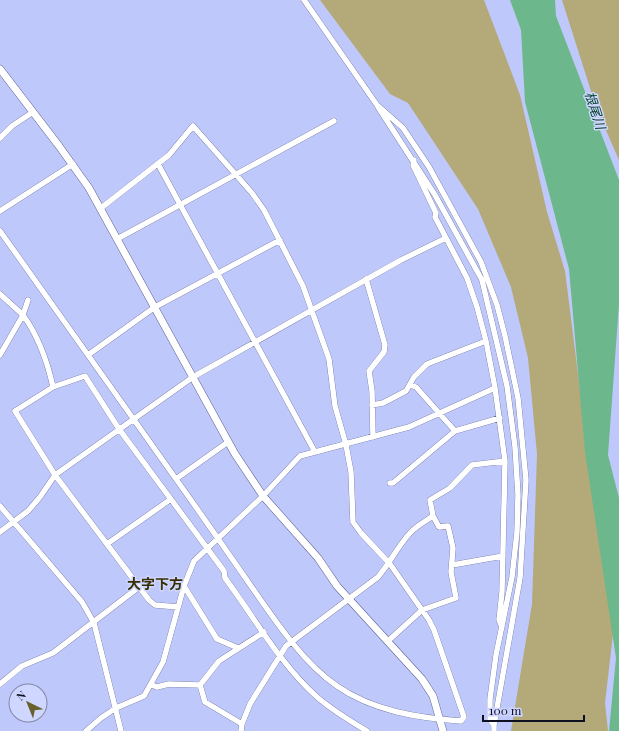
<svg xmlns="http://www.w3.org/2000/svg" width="619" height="731" viewBox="0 0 619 731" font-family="'Playfair Display','Noto Sans JP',serif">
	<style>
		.green { fill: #b4a978 }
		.water { fill: #6cb88c }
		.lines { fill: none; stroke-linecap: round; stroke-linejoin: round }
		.street-casing { stroke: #5b618e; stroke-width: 6 }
		.secondary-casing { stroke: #5b618e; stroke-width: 8 }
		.street { stroke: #fff; stroke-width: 5.5 }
		.secondary { stroke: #fff; stroke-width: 7 }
		.labels { text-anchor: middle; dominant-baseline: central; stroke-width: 3; stroke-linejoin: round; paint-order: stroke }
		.water-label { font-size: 13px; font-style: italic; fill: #014226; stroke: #cfd6ff }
		.quarter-label { font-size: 14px; font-weight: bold; fill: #372e02; stroke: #cfd6ff }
	</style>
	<rect width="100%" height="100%" fill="#bfc8fb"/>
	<path class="green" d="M320,0H484L520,95L547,212L565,271L587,445L616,608L605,703L608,731H511L532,604L537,454L528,358L511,287L478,209L408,103L390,94Z
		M562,0H619V160L597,110Z"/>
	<path class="water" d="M510,0H555L556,16L619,180V304L608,455L619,498V731H609L616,658L585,452L569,269L525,102L521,30Z"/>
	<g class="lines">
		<g class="street-casing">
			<path id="street" d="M304,0L377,105L403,128L429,167L481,262L497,305L505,336L518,398L526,480L520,578L494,725
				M378,107L435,195L482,280L507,386L515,447L518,495L517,532L512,577L496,655L490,699V720L494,725V731
				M0,138L12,126L33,112
				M414,160L413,165L436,213L435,217L467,278L477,307L486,341
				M158,164L315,452
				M101,208L169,155L193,126L252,193L264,210L303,286L329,359L335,406L346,445L351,472L353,522L361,533L390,564L429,620L434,630L464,717L461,721C418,718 373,711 337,686C303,663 274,619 251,586C226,550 201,514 176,479
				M0,211L73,164
				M0,231L88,355
				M117,239L334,121
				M366,279L385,345L384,352L369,371L372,391L373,437
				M0,294L23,315L28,300
				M0,355L23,315C39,337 47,360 53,387
				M410,385L416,387L455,431
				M372,405L383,403L406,391L414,377L427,364L486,341L495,388L505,461L502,592L499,620L502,627
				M228,442L176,479L88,355L155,307L280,240
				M390,483H393L455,431L500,418
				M0,506L82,602L94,623L121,731
				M0,532L28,511L40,497L55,475L193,377L401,260L446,238
				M107,544L171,499
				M452,565L503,556
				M184,586L217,639L238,648
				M178,607L155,605L149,600L55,475L15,411L53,387L85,376L119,429L224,571L225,578C254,617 280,664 317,697C332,710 350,721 367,731
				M388,641L422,610L456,598L451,572L453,548L448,526L439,527L433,516
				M0,684L22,666L53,653L139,587
				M152,685L157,687L169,684L200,685L219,661L264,632
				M200,685L205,702L242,724
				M86,731L101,718L116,708L144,696L163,662L184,586L194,561L263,496L300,456L409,427L495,388
				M241,731L242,724L250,704L286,646L378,577C390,563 398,546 410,533C416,526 426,521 433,516L430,500L450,488L472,465L505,461"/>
		</g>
		<g class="secondary-casing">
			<path id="secondary" d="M0,69L59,146L89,188L235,454L263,496L318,558L337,586L422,679L433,696L443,731"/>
		</g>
		<use href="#street" class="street"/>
		<use href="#secondary" class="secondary"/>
	</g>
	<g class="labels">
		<g class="water-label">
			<text transform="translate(596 110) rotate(72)">根尾川</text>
		</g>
		<g class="quarter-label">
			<text x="155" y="583">大字下方</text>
		</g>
	</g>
	<g transform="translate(28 703) rotate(317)"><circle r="19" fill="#cfd6ff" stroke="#8287a7"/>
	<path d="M0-3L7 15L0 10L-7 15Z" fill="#6a602c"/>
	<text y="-6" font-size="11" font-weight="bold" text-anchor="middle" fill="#0e1022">N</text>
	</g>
	<path d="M483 715v6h101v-6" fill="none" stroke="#0e1022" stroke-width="2"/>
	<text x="489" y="715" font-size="12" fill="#0e1022" stroke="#cfd6ff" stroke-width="3" paint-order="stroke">100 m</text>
</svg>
